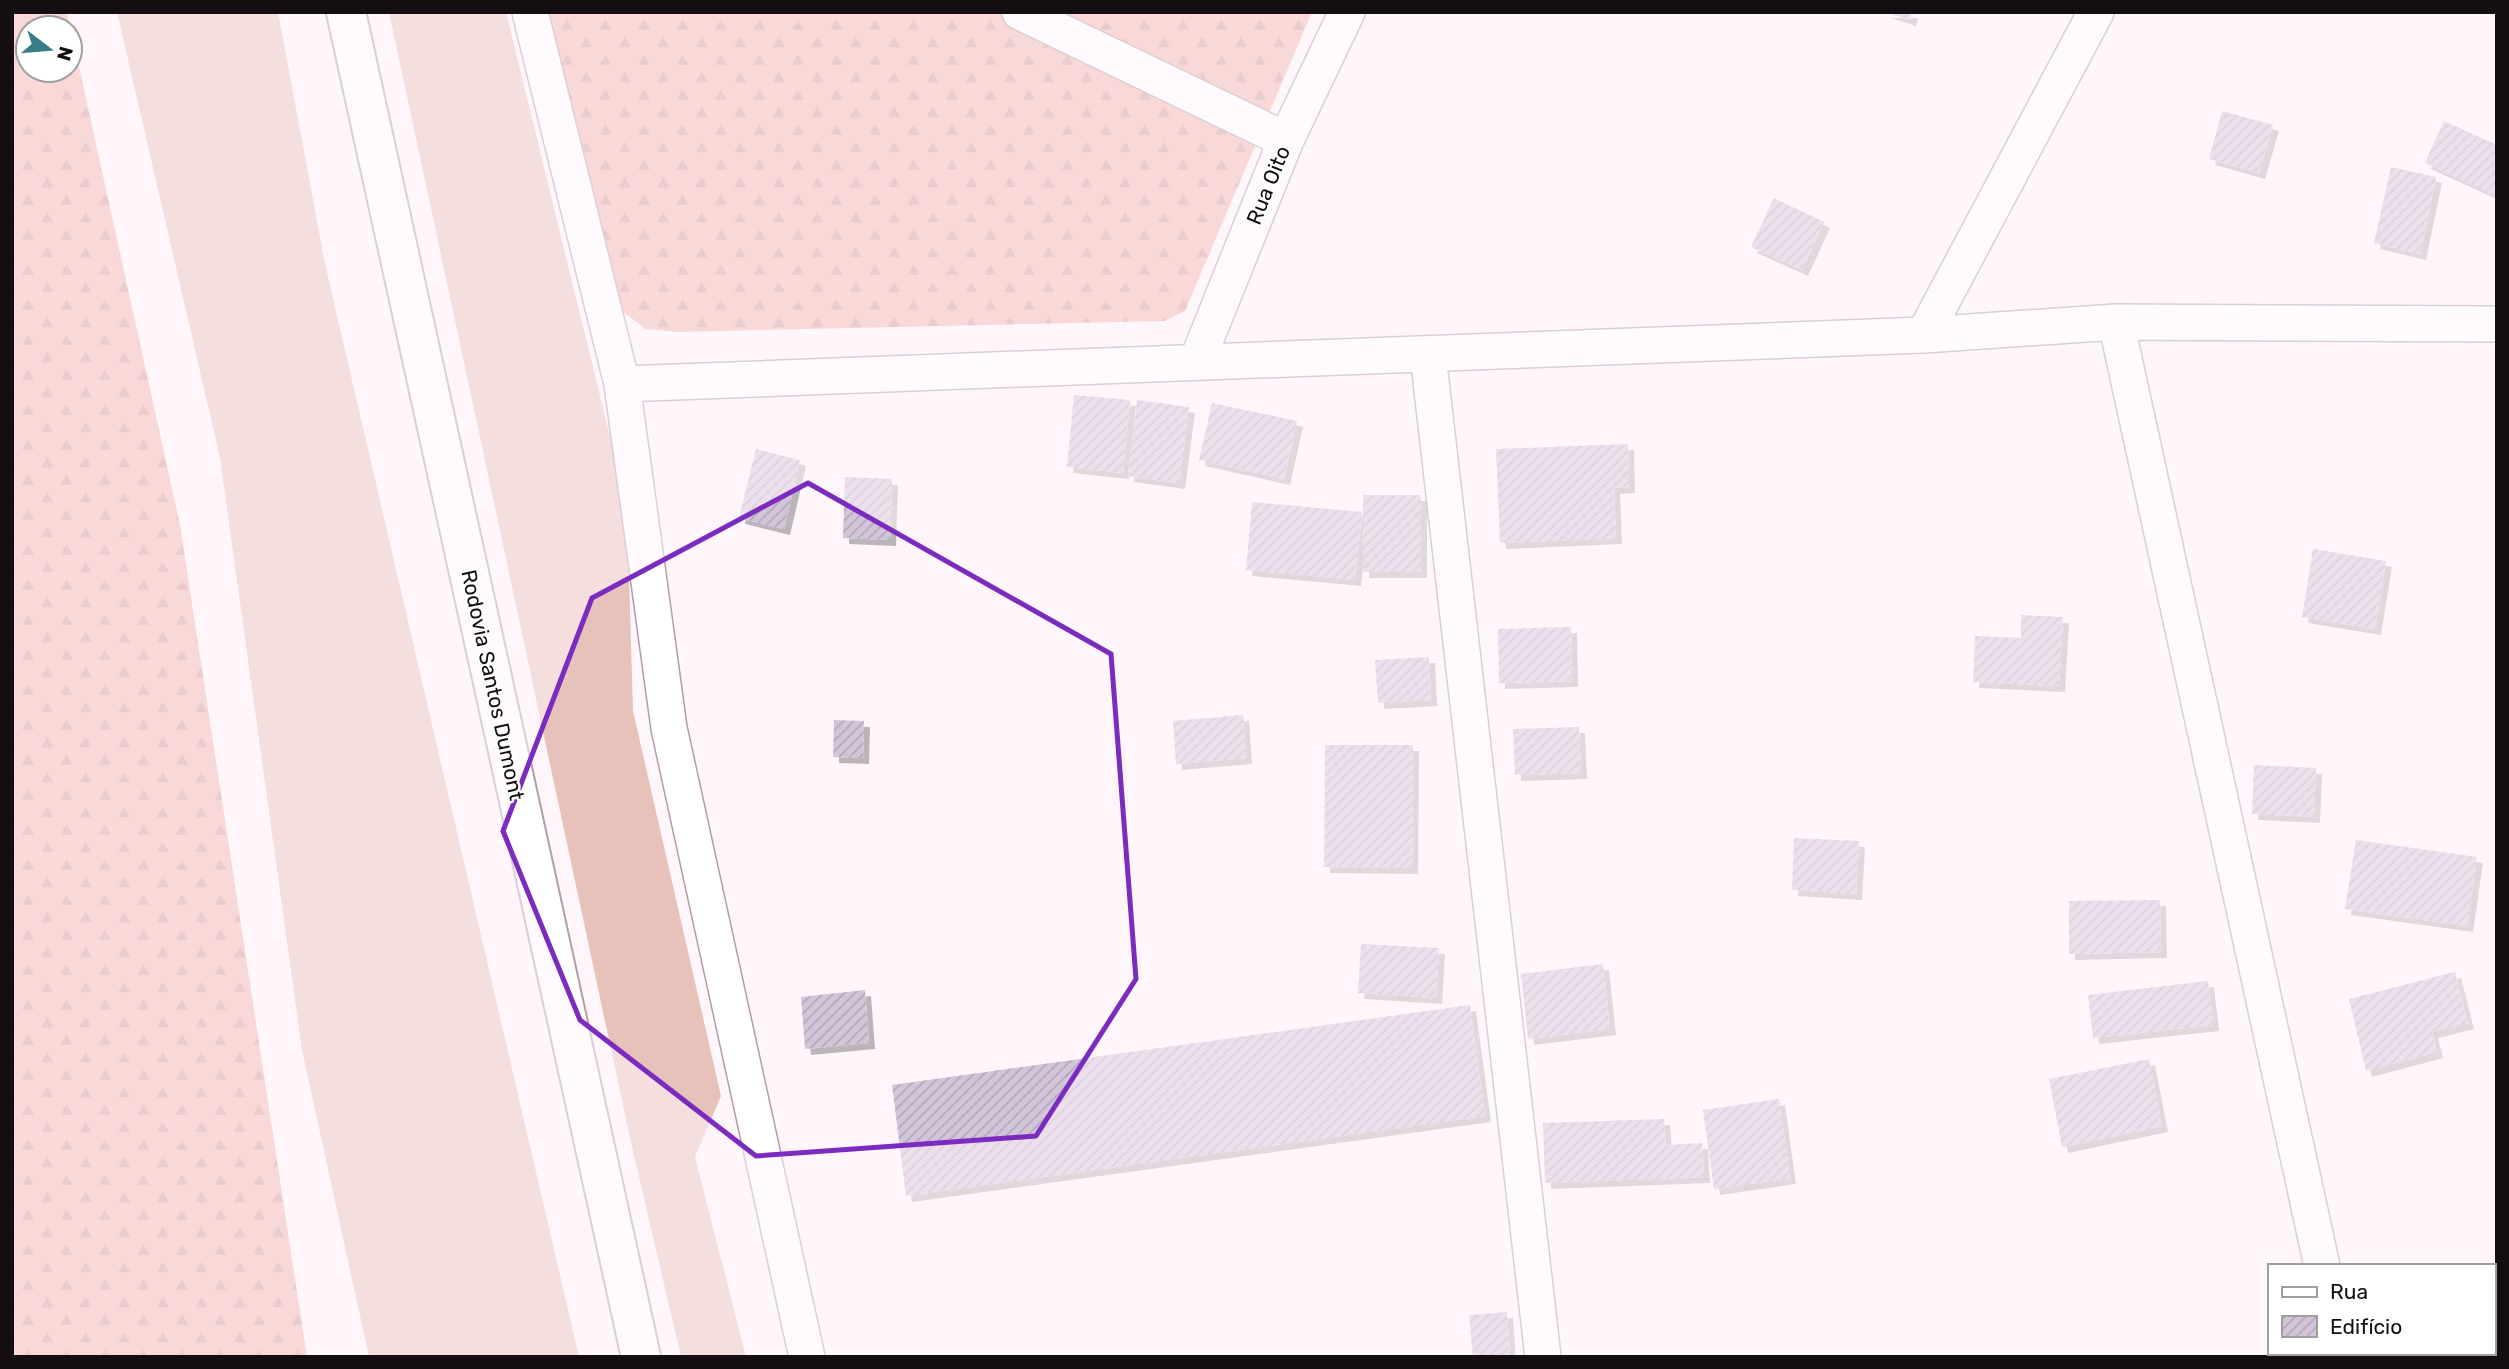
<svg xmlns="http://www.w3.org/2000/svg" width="2509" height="1369" viewBox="0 0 2509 1369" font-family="Rubik,sans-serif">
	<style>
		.grass { fill: #e6c2bb }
		.forest { fill: url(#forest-firs); fill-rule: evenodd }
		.building { fill: url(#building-hatch); filter: url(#shadow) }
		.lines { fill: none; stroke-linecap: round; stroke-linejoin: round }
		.minor-casing { stroke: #b29daa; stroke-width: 38 }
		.trunk-casing { stroke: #b29daa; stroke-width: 42 }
		.minor { stroke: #fff; stroke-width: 35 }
		.trunk { stroke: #fff; stroke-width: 38 }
		.marked { fill: none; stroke: #7b2cbf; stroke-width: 5; stroke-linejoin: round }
		.labels { text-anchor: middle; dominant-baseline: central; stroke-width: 5; stroke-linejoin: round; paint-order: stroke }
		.street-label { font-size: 21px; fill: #140d11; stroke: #fff }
	</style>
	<defs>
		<pattern id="forest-firs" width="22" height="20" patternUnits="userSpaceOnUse" patternTransform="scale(1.75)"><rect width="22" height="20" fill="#f1b7ab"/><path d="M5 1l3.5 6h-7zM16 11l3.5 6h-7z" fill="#ce9c92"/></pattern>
		<pattern id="building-hatch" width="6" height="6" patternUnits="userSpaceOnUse" patternTransform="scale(1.75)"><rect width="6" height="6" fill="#d2c5da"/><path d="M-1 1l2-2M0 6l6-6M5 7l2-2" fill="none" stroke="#b3a8ba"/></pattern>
		<filter id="shadow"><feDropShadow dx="6" dy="6" stdDeviation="0" flood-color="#0004"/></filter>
	</defs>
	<rect width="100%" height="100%" fill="#fff6fb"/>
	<path class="grass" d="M117,12H278L325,264L579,1357H369L302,1050L220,458Z
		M389,12H506L612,445L629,576L633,711L721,1096L695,1157L746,1357H681L630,1138Z"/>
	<path class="forest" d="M12,12H67L180,525L307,1357H12ZM28,28H70V70H28Z
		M543,12H1312L1185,311L1165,321L677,332L646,329L615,306Z"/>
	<path class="building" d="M1885,12H1912L1910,20Z
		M2222,111L2273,125L2259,173L2209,159Z
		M2444,121L2497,145V196L2425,163Z
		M2391,167L2436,177L2420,254L2374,243Z
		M1774,198L1824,222L1802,270L1751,247Z
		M1074,395L1130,400L1123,473L1067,467Z
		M1137,400L1189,407L1179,483L1128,476Z
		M1212,403L1297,421L1284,479L1199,460Z
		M1628,444L1629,487L1614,488L1616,538L1500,543L1496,449Z
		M756,449L800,460L784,529L739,518Z
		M845,477L892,479L890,540L843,538Z
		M1363,495H1421V572H1363Z
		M1252,502L1362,512L1355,580L1246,570Z
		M2313,549L2386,561L2375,629L2302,617Z
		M2021,615L2063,617L2059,686L1973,682L1975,636L2021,638Z
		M1571,627L1572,681L1499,683L1498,629Z
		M1429,657L1431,700L1378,703L1375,660Z
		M1243,715L1246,758L1176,764L1173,721Z
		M834,720L864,721L863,758L833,757Z
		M1579,727L1581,773L1515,775L1513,729Z
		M1325,745H1413L1412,868L1324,867Z
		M2254,765L2316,768L2314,817L2252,814Z
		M1794,838L1859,841L1856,894L1792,890Z
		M2356,840L2477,857L2467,926L2345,909Z
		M2160,900L2161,952L2069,954V901Z
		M1361,944L1439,948L1436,998L1358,993Z
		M1603,964L1610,1029L1528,1039L1521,974Z
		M2455,972L2468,1023L2432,1032L2437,1052L2366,1071L2349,999Z
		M2208,981L2213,1025L2093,1038L2088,995Z
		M865,990L869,1043L805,1049L801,997Z
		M1470,1005L1485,1116L906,1196L892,1085Z
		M2149,1059L2162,1126L2062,1147L2049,1079Z
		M1779,1099L1790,1178L1714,1189L1703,1110Z
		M1664,1119L1666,1145L1702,1143L1704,1177L1545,1183L1543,1123Z
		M1507,1312L1510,1357H1473L1469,1315Z"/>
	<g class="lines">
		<g class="minor-casing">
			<path id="minor" d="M530,12L622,384L669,728L807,1357
				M1020,12L1286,140
				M2116,322L2322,1266
				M1924,335L2096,12
				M1428,355L1543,1357
				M1197,361L1286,140L1347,12
				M622,384L1924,335L2116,322L2497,324
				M2328,1353V1357"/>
		</g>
		<g class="trunk-casing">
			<path id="trunk" d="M346,12L641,1357"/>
		</g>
		<use href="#minor" class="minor"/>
		<use href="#trunk" class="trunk"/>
	</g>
	<path d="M0 0H2509V1369H0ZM808,483L1111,654L1136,979L1036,1136L756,1156L580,1020L503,831L592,598Z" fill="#fff6fb" fill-opacity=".55" fill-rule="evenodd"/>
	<path class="marked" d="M808,483L1111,654L1136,979L1036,1136L756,1156L580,1020L503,831L592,598Z"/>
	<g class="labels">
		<g class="street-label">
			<text transform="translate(1268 185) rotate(-68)">Rua Oito</text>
			<text transform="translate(493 685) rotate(78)">Rodovia Santos Dumont</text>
		</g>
	</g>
	<rect width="2509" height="1369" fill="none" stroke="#140d11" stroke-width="28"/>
	<rect x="2268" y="1264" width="228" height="91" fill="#ffffff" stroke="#a19ea0" stroke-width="2"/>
	<rect x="2282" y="1287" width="35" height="10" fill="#ffffff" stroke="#a19ea0" stroke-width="2"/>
	<text x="2330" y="1299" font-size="21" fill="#140d11">Rua</text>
	<rect x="2282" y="1316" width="35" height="21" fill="url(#building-hatch)" stroke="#a19ea0" stroke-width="2"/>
	<text x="2330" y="1334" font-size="21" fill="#140d11">Edifício</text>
	<g transform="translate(49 49) rotate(106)"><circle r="33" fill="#ffffff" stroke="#a19ea0" stroke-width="2"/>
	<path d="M0-5L12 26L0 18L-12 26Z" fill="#367d88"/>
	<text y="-10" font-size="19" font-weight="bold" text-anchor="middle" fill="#140d11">N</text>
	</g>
</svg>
